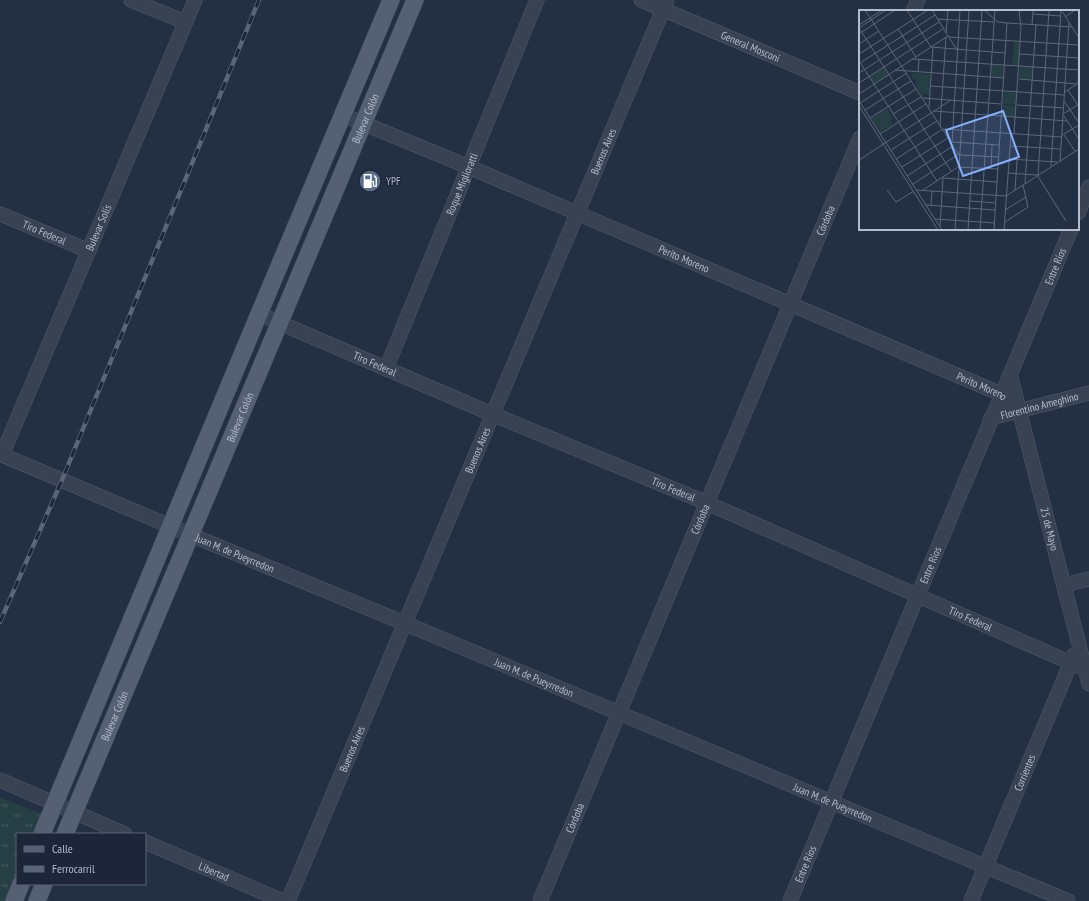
<svg xmlns="http://www.w3.org/2000/svg" width="1089" height="901" viewBox="0 0 1089 901" font-family="'PT Sans Narrow',sans-serif">
	<style>
		.park { fill: url(#park-tufts) }
		.lines { fill: none; stroke-linecap: round; stroke-linejoin: round }
		.minor-casing { stroke: #535c6d; stroke-width: 15 }
		.major-casing { stroke: #414a5c; stroke-width: 18 }
		.minor { stroke: #384253; stroke-width: 14 }
		.major { stroke: #566073; stroke-width: 17 }
		.rail-casing { stroke: #59657a; stroke-width: 4.5 }
		.rail { stroke: #1c2638; stroke-width: 3; stroke-dasharray: 9; stroke-linecap: butt }
		.labels { text-anchor: middle; dominant-baseline: central; stroke-width: 3; stroke-linejoin: round; paint-order: stroke }
		.street-label { font-size: 11px; fill: #b5bdcd; stroke: #1c2638 }
		.poi-label { font-size: 11px; fill: #b5bdcd; stroke: #1c2638; text-anchor: start }
		.inset-road { fill: none; stroke: #5d687a; stroke-width: 1 }
		.view { fill: #87b0ff; fill-opacity: 0.15; stroke: #87b0ff; stroke-width: 2 }
		.inset-edge { fill: none; stroke: #b5bdcd; stroke-width: 2 }
	</style>
	<defs>
		<pattern id="park-tufts" width="24" height="20" patternUnits="userSpaceOnUse"><rect width="24" height="20" fill="#253f44"/><path d="M3 7l-1-3M5 7V3M7 7l1-3M15 17l-1-3M17 17v-4M19 17l1-3" fill="none" stroke="#42595e"/></pattern>
	</defs>
	<rect width="100%" height="100%" fill="#232f43"/>
	<path class="park" d="M0,797L42,814L34,834H17V874L6,901H0Z"/>
	<g class="lines">
		<g class="minor-casing">
			<g id="minor">
				<path d="M131,0L185,22"/>
				<path id="s1" d="M641,0L860,93"/>
				<path d="M913,11L918,0"/>
				<path id="s2" d="M343,115L469,167L1001,394L1019,411"/>
				<path d="M1078,213L1089,187"/>
				<path id="s3" d="M0,214L89,251"/>
				<path id="s4" d="M259,314L492,414L707,503L1085,669"/>
				<path id="s5" d="M386,369L537,0"/>
				<path id="s6" d="M1010,374L1089,684"/>
				<path id="s7" d="M991,418L1089,393"/>
				<path id="s8" d="M0,454L191,535L392,618L1068,901"/>
				<path id="s9" d="M2,455L195,0"/>
				<path d="M1064,585L1089,579"/>
				<path d="M0,780L125,834"/>
				<path id="s10" d="M145,842L283,901"/>
				<path id="s11" d="M288,901L667,0"/>
				<path id="s12" d="M540,901L860,138"/>
				<path id="s13" d="M790,901L1071,229"/>
				<path id="s14" d="M971,901L1074,655"/>
			</g>
		</g>
		<g class="major-casing">
			<g id="major">
				<path d="M42,834L259,314L391,0"/>
				<path id="s15" d="M65,834L415,0"/>
				<path d="M14,901L21,884"/>
				<path d="M37,901L44,884"/>
			</g>
		</g>
		<use href="#minor" class="minor"/>
		<use href="#major" class="major"/>
		<g class="rail-casing">
			<path id="rail" d="M0,622L62,480L259,0"/>
		</g>
		<use href="#rail" class="rail"/>
	</g>
	<defs>
		<g id="fuel-disc" transform="scale(1.15)"><circle r="9.5" fill="#5c6f8a" stroke="#1c2638"/><path d="M-5.5-6h7V0h2V4h1.3V-2.5L3-4.5l.8-.8L6-3V5H2.5V1h-1V6h-7ZM-4.2-4.7v3.2H.2V-4.7Z" fill="#fff"/></g>
	</defs>
	<g fill-rule="evenodd">
		<use href="#fuel-disc" x="370" y="181"/>
	</g>
	<g class="labels">
		<g class="street-label">
			<text stroke="none"><textPath href="#s1" startOffset="119">General Mosconi</textPath></text>
			<text stroke="none"><textPath href="#s15" startOffset="776">Bulevar Colón</textPath></text>
			<text stroke="none"><textPath href="#s11" startOffset="813">Buenos Aires</textPath></text>
			<text stroke="none"><textPath href="#s5" startOffset="200">Roque Miglioratti</textPath></text>
			<text stroke="none"><textPath href="#s12" startOffset="738">Córdoba</textPath></text>
			<text stroke="none"><textPath href="#s9" startOffset="247">Bulevar Solís</textPath></text>
			<text stroke="none"><textPath href="#s3" startOffset="48">Tiro Federal</textPath></text>
			<text stroke="none"><textPath href="#s2" startOffset="370">Perito Moreno</textPath></text>
			<text stroke="none"><textPath href="#s13" startOffset="688">Entre Ríos</textPath></text>
			<text stroke="none"><textPath href="#s4" startOffset="126">Tiro Federal</textPath></text>
			<text stroke="none"><textPath href="#s2" startOffset="694">Perito Moreno</textPath></text>
			<text stroke="none"><textPath href="#s7" startOffset="50">Florentino Ameghino</textPath></text>
			<text stroke="none"><textPath href="#s15" startOffset="452">Bulevar Colón</textPath></text>
			<text stroke="none"><textPath href="#s11" startOffset="489">Buenos Aires</textPath></text>
			<text stroke="none"><textPath href="#s4" startOffset="450">Tiro Federal</textPath></text>
			<text stroke="none"><textPath href="#s12" startOffset="414">Córdoba</textPath></text>
			<text stroke="none"><textPath href="#s6" startOffset="160">25 de Mayo</textPath></text>
			<text stroke="none"><textPath href="#s8" startOffset="255">Juan M. de Pueyrredon</textPath></text>
			<text stroke="none"><textPath href="#s13" startOffset="364">Entre Ríos</textPath></text>
			<text stroke="none"><textPath href="#s4" startOffset="774">Tiro Federal</textPath></text>
			<text stroke="none"><textPath href="#s8" startOffset="579">Juan M. de Pueyrredon</textPath></text>
			<text stroke="none"><textPath href="#s15" startOffset="128">Bulevar Colón</textPath></text>
			<text stroke="none"><textPath href="#s11" startOffset="165">Buenos Aires</textPath></text>
			<text stroke="none"><textPath href="#s14" startOffset="139">Corrientes</textPath></text>
			<text stroke="none"><textPath href="#s8" startOffset="903">Juan M. de Pueyrredon</textPath></text>
			<text stroke="none"><textPath href="#s12" startOffset="90">Córdoba</textPath></text>
			<text stroke="none"><textPath href="#s13" startOffset="40">Entre Ríos</textPath></text>
			<text stroke="none"><textPath href="#s10" startOffset="75">Libertad</textPath></text>
		</g>
		<g class="poi-label">
			<text x="386" y="181">YPF</text>
		</g>
	</g>
	<g transform="translate(859 10)">
		<rect width="220" height="220" fill="#232f43"/>
		<path d="M155,32H161L160,56L153,55ZM133,55L144,56V67L132,66ZM25,57L30,64L15,74L10,67ZM161,57L173,58L172,70L160,69ZM145,82L157,83V95L144,94ZM144,95L157,96L156,107L143,106Z" fill="#253f44"/>
		<path d="M53,63L71,64L70,85L64,84V88L57,76V69L53,68ZM28,99L34,108L31,110L34,114L21,122L12,108Z" fill="#253f44"/>
		<path class="inset-road" d="M6,0L100,145M48,0L72,37M73,0L98,40M125,0L139,12L148,13L135,220M203,1L220,28M174,4L202,6M206,7L216,0M78,9L135,12M148,13L213,17M0,15L23,0M173,15L174,0M0,18L92,161M0,18L27,0M39,19L57,47M87,23L89,0M0,24L36,0M90,27L220,35M0,34L20,21M72,37L146,43M0,44L69,0M161,44L220,48M54,49L220,60M0,51L78,171M1,53L76,5M36,60L145,68M59,62L60,49M0,63L80,12M160,69L218,74M0,73L84,19M219,74L220,55M71,76L205,85M209,80L220,97M206,82L218,74M0,84L89,26M64,88L142,94M0,91L83,220M205,91L220,113M1,93L48,63M158,95L205,98M0,96L79,220M70,97L74,37M6,100L52,71M75,101L208,111M34,104L62,87M204,104L220,94M205,106L220,129M11,108L57,79M81,116L87,27M21,124L67,94M155,124L162,17L160,0M203,125L220,115M205,125L216,141M93,132L101,0M93,132L140,135M151,136L201,139M32,140L78,111M101,145L140,147M37,149L84,119L203,127M150,149L198,152M0,150L92,90M201,151L210,13M192,156L202,1M43,157L89,128M132,159L133,135M149,163L178,165L207,211M179,165L190,0M48,166L94,136M84,168L138,172M166,173L177,15M54,174L100,144M28,180L37,192L55,181M57,180L147,186L220,139M64,180L99,157L139,159M156,180L158,150M111,191L137,193M67,195L136,200M72,195L73,181M146,200L167,187M76,209L136,213M146,212L169,197L164,175M81,216L84,168M96,220L110,0M109,220L123,0M121,220L136,0M145,220L152,124"/>
		<path class="view" d="M144,101L160,147L104,166L87,120Z"/>
		<rect width="220" height="220" class="inset-edge"/>
	</g>
	<rect x="16" y="833" width="130" height="52" fill="#1c2638" stroke="#596274"/>
	<rect x="24" y="846" width="20" height="6" fill="#566073" stroke="#596274"/>
	<text x="52" y="853" font-size="12" fill="#b5bdcd">Calle</text>
	<rect x="24" y="866" width="20" height="6" fill="#59657a" stroke="#596274"/>
	<text x="52" y="873" font-size="12" fill="#b5bdcd">Ferrocarril</text>
</svg>
